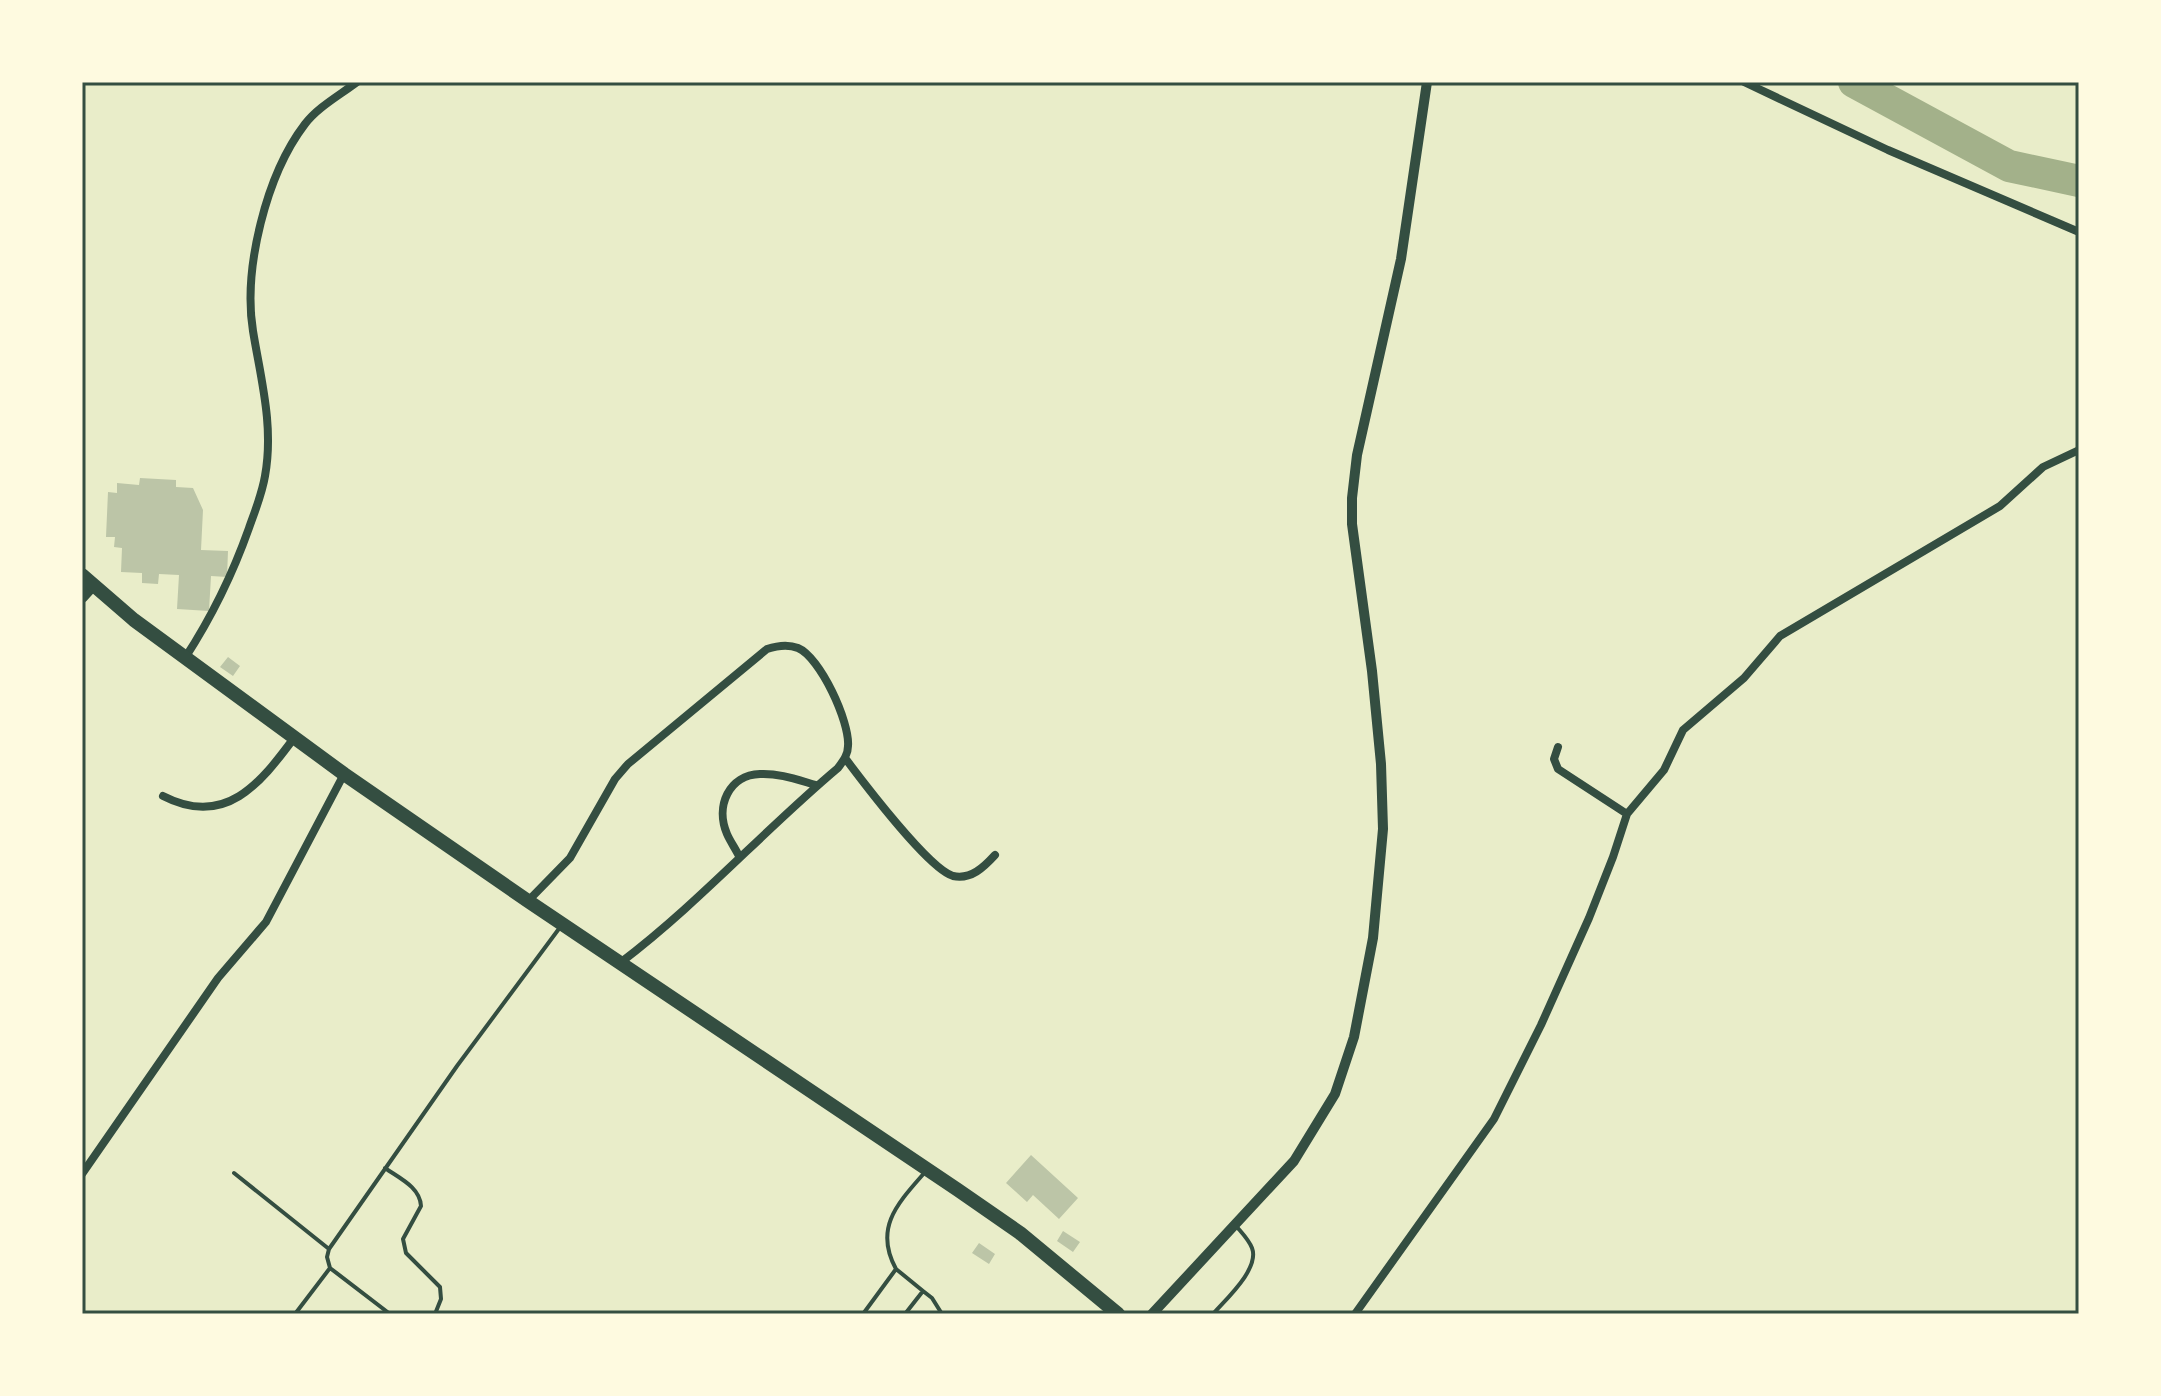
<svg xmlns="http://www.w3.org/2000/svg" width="2161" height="1396" viewBox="0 0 2161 1396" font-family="'Work Sans',sans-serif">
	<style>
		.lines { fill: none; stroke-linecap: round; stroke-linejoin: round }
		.river { stroke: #a3b18a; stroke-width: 32 }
		.building { fill: #bcc5a7 }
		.service { stroke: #344e41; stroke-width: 4 }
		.minor { stroke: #344e41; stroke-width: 8 }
		.tertiary { stroke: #344e41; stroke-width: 10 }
		.secondary { stroke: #344e41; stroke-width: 12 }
		.primary { stroke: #344e41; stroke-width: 14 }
		.neatline { fill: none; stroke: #344e41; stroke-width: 3 }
	</style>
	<rect width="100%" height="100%" fill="#e9edc9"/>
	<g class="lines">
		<path class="river" d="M1854,82L2009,166L2079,181"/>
	</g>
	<path class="building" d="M140,478L176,480V487L193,488L203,510L201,550L228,551L227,577L211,576L209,611L177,609L179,575L159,574L158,584L142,583V573L121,572L122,548L114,547L115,537H106L108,492L117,493V483L139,485Z
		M228,657L240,666L233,676L220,667Z
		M1031,1155L1078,1198L1059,1219L1033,1195L1027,1202L1006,1183Z
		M1063,1231L1080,1242L1073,1252L1057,1241Z
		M979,1243L995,1254L989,1264L972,1253Z"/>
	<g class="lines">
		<path class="service" d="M385,1168C399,1178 420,1187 421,1206L403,1239L406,1253L440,1287L441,1299L435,1314
			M234,1173L329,1249
			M896,1269L923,1291L905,1314
			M923,1291L932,1298L942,1314
			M295,1314L330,1268
			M390,1314L330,1268L327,1257L329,1249L457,1066L561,926
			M863,1314L896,1269C873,1227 899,1202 926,1171
			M1213,1314C1225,1300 1260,1269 1252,1248C1249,1240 1242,1233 1237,1227"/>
		<path class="minor" d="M1744,82L1888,150L2079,232
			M185,658C213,615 232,576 249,528C255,511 262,494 265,476C274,426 261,380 253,331C243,269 266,175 305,124C318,107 340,95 357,82
			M1558,747L1554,759L1558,769L1627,814
			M845,758C863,782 929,869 953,876C971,880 984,867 995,855
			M163,796C225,828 260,784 294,738
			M739,856C735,848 730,841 727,834C715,806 729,775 760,774C779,773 798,780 816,785
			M528,901L570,858L615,779L628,764L767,649C776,646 788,644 798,648C820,657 850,722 848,746C848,755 843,761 838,768C763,831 698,904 620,963
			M82,1174L218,978L266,922L344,774
			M1355,1314L1494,1119L1541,1025L1589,918L1613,857L1627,814L1664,770L1683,730L1744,678L1780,636L2000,506L2043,467L2079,450"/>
		<path class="tertiary" d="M1152,1314L1294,1161L1335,1094L1354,1037L1373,938L1383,829L1381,764L1372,671L1352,524V498L1357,455L1401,259L1427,82"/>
		<path class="secondary" d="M82,597L92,586"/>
		<path class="primary" d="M82,575L134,620L344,774L528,901L958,1190L1020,1233L1118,1314"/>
	</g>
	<rect width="2161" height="1396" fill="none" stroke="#fefae0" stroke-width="168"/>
	<rect x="84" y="84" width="1993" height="1228" class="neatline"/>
</svg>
